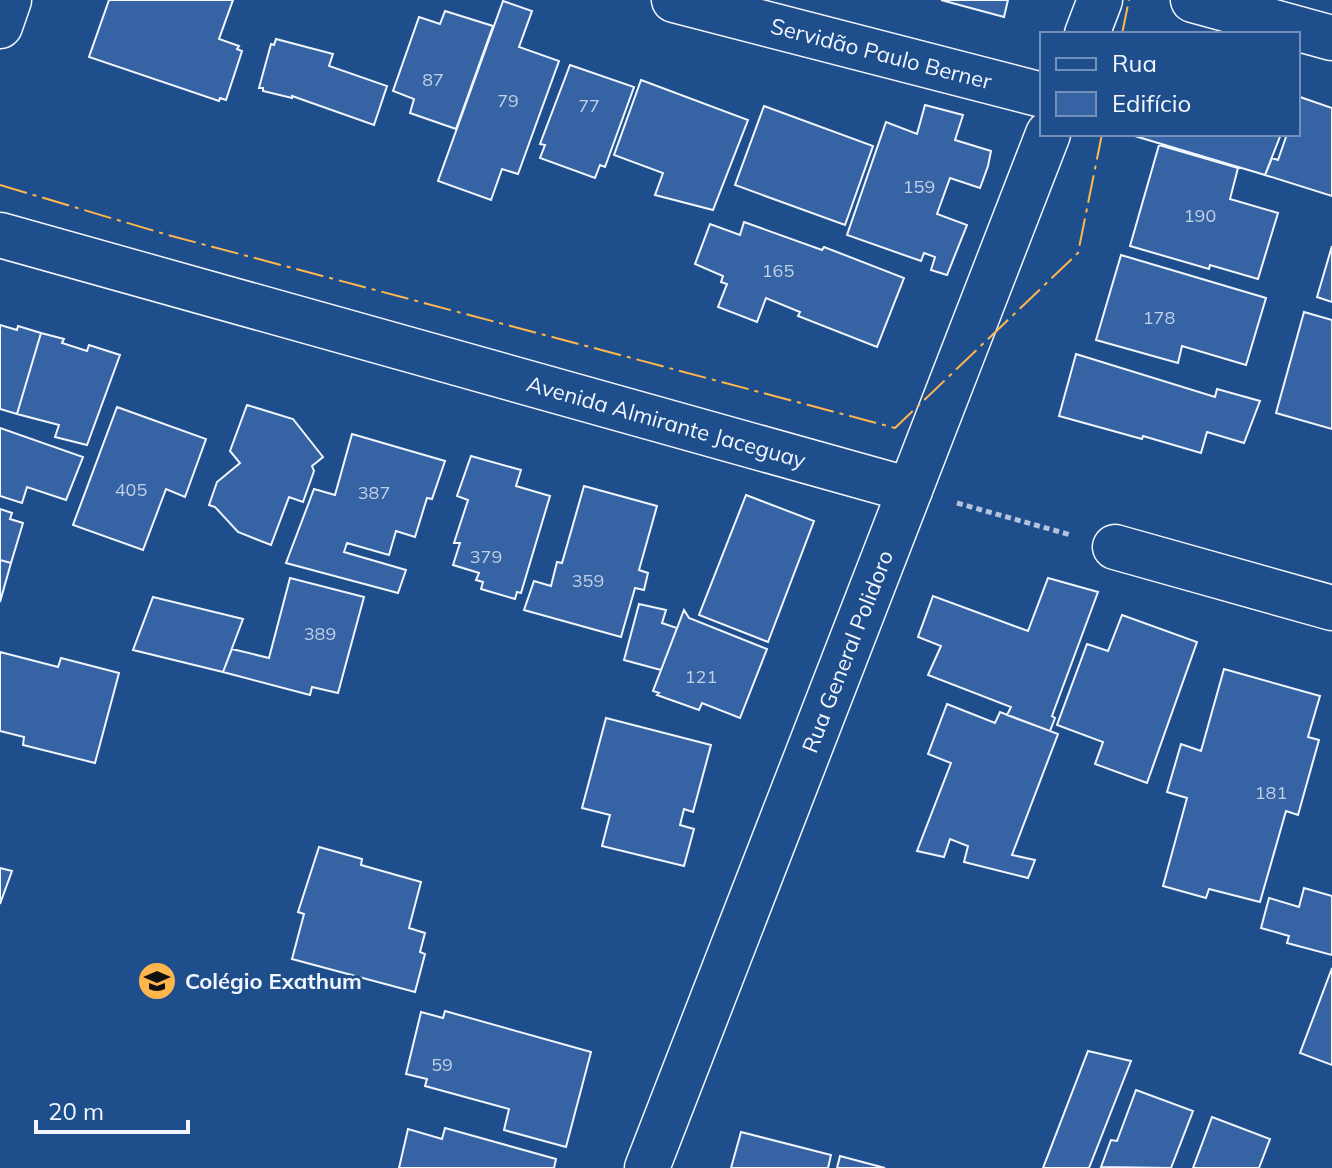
<svg xmlns="http://www.w3.org/2000/svg" width="1332" height="1168" viewBox="0 0 1332 1168" font-family="Mulish,sans-serif">
	<style>
		.building { fill: #3563a3; stroke: #f2f6ff; stroke-width: 2 }
		.lines { fill: none; stroke-linecap: round; stroke-linejoin: round }
		.minor-casing { stroke: #f2f6ff; stroke-width: 47 }
		.path { stroke: #b3c4dc; stroke-width: 5; stroke-dasharray: 6 4; stroke-linecap: butt }
		.minor { stroke: #1f4e8c; stroke-width: 44 }
		.power { stroke: #ffb74d; stroke-width: 2; stroke-dasharray: 28 6 4 6; stroke-linecap: butt }
		.labels { text-anchor: middle; dominant-baseline: central; stroke-width: 6; stroke-linejoin: round; paint-order: stroke }
		.number-label { font-size: 18px; fill: #c3d1e8 }
		.street-label { font-size: 22px; fill: #f2f6ff; stroke: #1f4e8c }
		.poi-label { font-size: 22px; font-weight: bold; fill: #f2f6ff; stroke: #1f4e8c; text-anchor: start }
	</style>
	<rect width="100%" height="100%" fill="#1f4e8c"/>
	<path class="building" d="M109,0H233L219,39L239,46L237,49L242,51L226,100L220,98L219,101L89,57Z
		M941,0H1008L1004,17Z
		M503,1L532,11L519,47L559,61L518,174L502,169L491,200L438,181Z
		M445,11L493,26L456,129L410,113L414,99L393,91L419,17L440,24Z
		M276,39L333,54L329,66L387,86L374,125L292,96V98L263,91V88H259L271,44L274,45Z
		M570,65L634,87L605,167L600,165L595,178L540,158L545,145L540,144Z
		M641,80L748,120L713,210L655,195L663,173L614,155Z
		M1300,97L1332,108V196L1265,175L1272,158L1278,160L1287,134H1298V103Z
		M925,105L963,115L955,140L991,151L988,166L980,188L950,178L937,214L967,225L947,275L931,270L935,257L924,253L921,261L847,235L886,122L917,134Z
		M764,106L873,146L845,225L735,185Z
		M1128,134H1281L1265,175Z
		M1159,145L1238,168L1230,199L1278,213L1258,279L1210,265L1209,269L1130,246Z
		M744,222L822,250L824,247L904,278L877,347L798,316L800,312L766,298L757,322L718,307L727,284L721,282L723,276L695,264L710,224L740,235Z
		M1332,246V302L1317,297Z
		M1121,255L1266,298L1246,365L1182,346L1178,363L1096,340Z
		M1304,312L1332,320V429L1276,413Z
		M0,325L17,330L18,326L41,333L17,414L0,409Z
		M41,333L64,339L62,343L87,351L89,345L120,355L87,445L55,437L59,425L17,414Z
		M1076,354L1215,397L1217,389L1260,401L1244,443L1207,432L1201,453L1143,436L1142,439L1059,416Z
		M247,405L293,419L323,457L312,466L314,471L303,502L289,497L271,545L238,532L215,507L209,505L217,482L240,463L230,451Z
		M117,407L206,439L185,497L166,489L143,550L73,525Z
		M0,428L83,457L66,500L27,487L22,503L0,496Z
		M352,434L445,461L432,499L427,498L415,537L396,531L389,555L347,543L344,552L406,570L398,593L286,563L314,489L335,495Z
		M471,456L521,470L516,486L550,496L521,593L517,592L515,599L481,589L483,582L476,580L479,573L453,565L460,543H454L468,500L457,496Z
		M584,486L657,506L639,570L648,573L644,590L635,588L621,637L524,610L534,581L551,586L557,562L562,563Z
		M746,495L814,521L768,642L699,615Z
		M0,509L12,513L10,519L23,523L11,563L0,560Z
		M0,560L11,563L0,602Z
		M290,578L364,597L338,693L312,687L310,695L223,672L232,649L269,658Z
		M1048,578L1098,592L1052,716L1055,718L1050,731L1007,715L1011,707L928,675L941,646L918,637L933,596L1028,631Z
		M153,597L243,619L223,672L133,650Z
		M639,604L666,610L662,623L677,628L661,670L624,660Z
		M684,610L689,618L767,649L740,718L702,703L699,710L657,695L659,693L653,691Z
		M1122,615L1197,642L1147,783L1095,764L1103,742L1057,725L1087,644L1108,651Z
		M0,652L58,667L61,658L119,673L95,763L23,745L24,737L0,731Z
		M1224,669L1320,696L1308,737L1319,740L1298,815L1286,811L1260,902L1209,889L1206,898L1163,886L1187,798L1167,792L1181,744L1201,751Z
		M947,704L995,723L1000,712L1058,734L1012,855L1035,860L1028,878L964,862L968,846L950,839L944,857L917,851L951,763L928,754Z
		M606,718L711,745L693,812L684,809L680,825L694,829L684,866L602,846L610,815L582,808Z
		M319,847L362,859L361,865L421,882L409,928L425,933L420,952L425,954L415,992L292,959L304,914L298,912Z
		M0,868L12,871L0,904Z
		M1304,888L1332,896V955L1287,943L1289,936L1261,928L1269,898L1299,907Z
		M1332,968V1065L1300,1053Z
		M445,1011L591,1052L566,1147L504,1130L509,1109L425,1086L427,1079L406,1074L421,1012L443,1018Z
		M1088,1051L1131,1061L1089,1168H1043Z
		M1136,1090L1193,1111L1171,1168L1101,1167L1111,1140L1117,1141Z
		M1212,1117L1270,1139L1259,1168H1193Z
		M445,1128L556,1159L554,1168H399L408,1129L442,1139Z
		M741,1132L831,1155L828,1168H731Z
		M840,1156L885,1168H837Z"/>
	<g class="lines">
		<g class="minor-casing">
			<g id="minor">
				<path id="s1" d="M674,0L1042,95"/>
				<path d="M1193,0L1332,38"/>
				<path d="M0,26L9,0"/>
				<path d="M1087,34L1100,0"/>
				<path id="s2" d="M0,235L910,490"/>
				<path d="M1115,547L1332,608"/>
				<path id="s3" d="M647,1168L1048,134"/>
			</g>
		</g>
		<path class="path" d="M957,503L1071,535"/>
		<use href="#minor" class="minor"/>
		<path class="power" d="M1122,34L1129,0
			M0,185L168,235L895,428L1078,253L1102,134"/>
	</g>
	<defs>
		<g id="school-disc" transform="scale(2)"><circle r="9.5" fill="#ffb74d" stroke="#1f4e8c"/><path d="M0-5L7-2L0 1L-7-2ZM-4 1L0 2.5L4 1V4Q0 6-4 4Z" fill="#111"/></g>
	</defs>
	<g fill-rule="evenodd">
		<use href="#school-disc" x="157" y="981"/>
	</g>
	<g class="labels">
		<g class="number-label">
			<text x="433" y="79">87</text>
			<text x="508" y="100">79</text>
			<text x="589" y="105">77</text>
			<text x="919" y="186">159</text>
			<text x="1200" y="215">190</text>
			<text x="778" y="270">165</text>
			<text x="1159" y="317">178</text>
			<text x="131" y="489">405</text>
			<text x="374" y="492">387</text>
			<text x="486" y="556">379</text>
			<text x="588" y="580">359</text>
			<text x="320" y="633">389</text>
			<text x="701" y="676">121</text>
			<text x="1271" y="792">181</text>
			<text x="442" y="1064">59</text>
		</g>
		<g class="street-label">
			<text stroke="none"><textPath href="#s1" startOffset="214">Servidão Paulo Berner</textPath></text>
			<text stroke="none"><textPath href="#s2" startOffset="692">Avenida Almirante Jaceguay</textPath></text>
			<text stroke="none"><textPath href="#s3" startOffset="554">Rua General Polidoro</textPath></text>
		</g>
		<g class="poi-label">
			<text x="185" y="981">Colégio Exathum</text>
		</g>
	</g>
	<rect x="1040" y="32" width="260" height="104" fill="#1f4e8c" stroke="#7391ba" stroke-width="2"/>
	<rect x="1056" y="58" width="40" height="12" fill="#1f4e8c" stroke="#7391ba" stroke-width="2"/>
	<text x="1112" y="72" font-size="24" fill="#f2f6ff">Rua</text>
	<rect x="1056" y="92" width="40" height="24" fill="#3563a3" stroke="#7391ba" stroke-width="2"/>
	<text x="1112" y="112" font-size="24" fill="#f2f6ff">Edifício</text>
	<path d="M36 1120v12h152v-12" fill="none" stroke="#f2f6ff" stroke-width="4"/>
	<text x="48" y="1120" font-size="24" fill="#f2f6ff" stroke="#1f4e8c" stroke-width="6" paint-order="stroke">20 m</text>
</svg>
